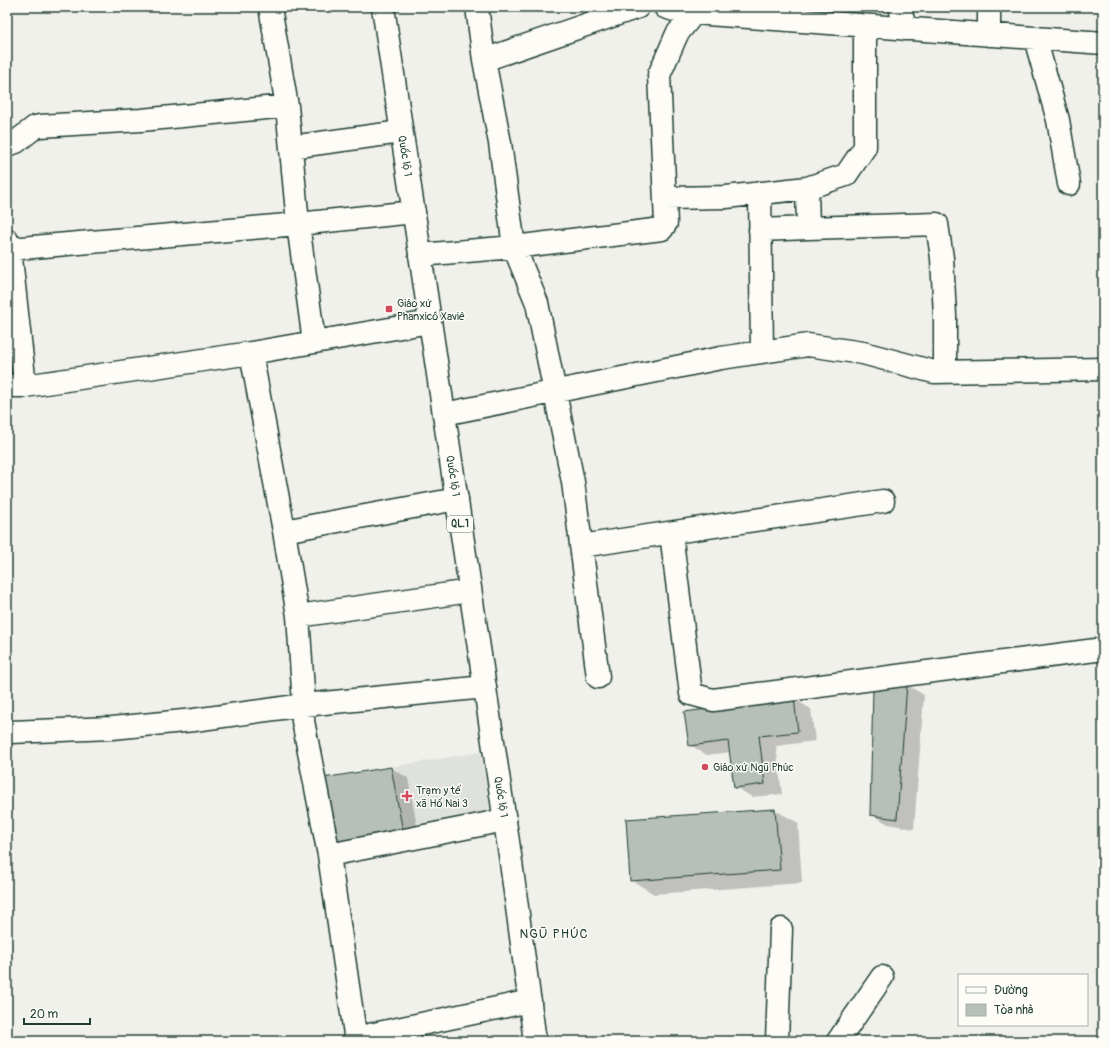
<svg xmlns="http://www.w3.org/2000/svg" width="1110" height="1048" viewBox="0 0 1110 1048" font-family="Pangolin,sans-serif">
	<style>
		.built { fill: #dfe2dc }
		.shadow { fill: #0003 }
		.building { fill: #b6bfb8; stroke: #1f3d34 }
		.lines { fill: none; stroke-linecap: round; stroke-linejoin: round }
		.minor-casing { stroke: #1f3d34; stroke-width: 25 }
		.trunk-casing { stroke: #1f3d34; stroke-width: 25 }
		.minor { stroke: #fdfcf7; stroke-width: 22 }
		.trunk { stroke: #fdfcf7; stroke-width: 22 }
		.poi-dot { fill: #d1495b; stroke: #fdfcf7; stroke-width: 1.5 }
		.labels { text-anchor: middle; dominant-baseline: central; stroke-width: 3; stroke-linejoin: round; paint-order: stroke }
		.shield { fill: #fdfcf7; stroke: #62766e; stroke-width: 1 }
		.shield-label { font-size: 10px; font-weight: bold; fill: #1f3d34 }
		.street-label { font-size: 11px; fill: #1f3d34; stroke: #fdfcf7 }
		.poi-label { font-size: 11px; fill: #1f3d34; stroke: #fdfcf7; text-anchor: start }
		.quarter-label { font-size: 13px; letter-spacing: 1px; fill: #1f3d34; stroke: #fdfcf7 }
	</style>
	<rect width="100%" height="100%" fill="#f0f1eb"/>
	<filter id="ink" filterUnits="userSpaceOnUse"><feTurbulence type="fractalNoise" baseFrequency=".025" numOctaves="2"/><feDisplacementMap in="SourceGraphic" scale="8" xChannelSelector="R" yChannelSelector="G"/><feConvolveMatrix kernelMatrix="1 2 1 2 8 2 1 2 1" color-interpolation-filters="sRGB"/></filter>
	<g filter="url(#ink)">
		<path class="built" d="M481,752L491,815L403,832L323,778Z"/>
		<path class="shadow" d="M907,685L924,695L914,829L888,824L871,814Z
			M794,699L811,709L815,741L776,746L782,794L752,797L735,787L730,752L707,755L690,745Z
			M391,768L408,778L420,842L324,779Z
			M775,810L798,823L802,883L654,894L631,880Z"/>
		<path class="building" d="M907,684L897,819L870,815L873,688Z
			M794,698L798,732L759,736L765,784L734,788L728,741L689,746L684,712Z
			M391,767L403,832L336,846L323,778Z
			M775,809L780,870L630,881L626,819Z"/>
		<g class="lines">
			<g class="minor-casing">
				<path id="minor" d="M270,7L287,106L298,224L314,342
					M477,7L484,60L500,143L514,247L537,303L573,482L598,677
					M665,7L680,12L1103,43
					M900,7L905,29
					M989,7V35
					M1035,38L1058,120L1069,184
					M484,60L638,7
					M7,145L16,142L35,127L40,126L141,120L287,106
					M291,147L401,132
					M807,188L808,228
					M760,193L762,352
					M665,198L726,197L807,188L846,175L865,147V26
					M760,230L808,228L937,224L942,258L945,316V372
					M7,240L10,249L25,386
					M10,249L298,224L414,212
					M420,255L514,247L662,229L666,223L659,75L677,34L694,13
					M251,353L284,531L298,616L304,705L303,721L329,855L356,1041
					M7,386H25L251,353L430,322
					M444,414L721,358L808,345L863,353L934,372L1103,369
					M284,531L457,499
					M671,533L691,694L713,700L1103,649
					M581,546L883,501
					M298,616L470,591
					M7,733L10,732L112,728L194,720L304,705L485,687
					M329,855L505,820
					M355,1038L530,1001
					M777,1041L781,929
					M838,1041L882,977"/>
			</g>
			<g class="trunk-casing">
				<path id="trunk" d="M383,7L510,855L535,1041"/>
			</g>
			<use href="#minor" class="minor"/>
			<use href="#trunk" class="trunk"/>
		</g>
	</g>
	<g class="poi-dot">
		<rect x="385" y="305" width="8" height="8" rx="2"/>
		<circle cx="705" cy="767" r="4"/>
		<path d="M405 790h4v4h4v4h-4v4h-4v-4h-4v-4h4z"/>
	</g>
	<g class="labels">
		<rect class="shield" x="447" y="516" width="26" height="16" rx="3"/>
		<g class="shield-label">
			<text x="460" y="524">QL.1</text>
		</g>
		<g class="street-label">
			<text transform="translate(405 156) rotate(81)">Quốc lộ 1</text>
			<text transform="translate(453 476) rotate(81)">Quốc lộ 1</text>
			<text transform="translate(501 797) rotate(81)">Quốc lộ 1</text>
		</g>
		<g class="poi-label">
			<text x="397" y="303">Giáo xứ<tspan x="397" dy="13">Phanxicô Xaviê</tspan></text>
			<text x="713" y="767">Giáo xứ Ngũ Phúc</text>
			<text x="416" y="790">Trạm y tế<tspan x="416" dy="13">xã Hố Nai 3</tspan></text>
		</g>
		<g class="quarter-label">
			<text x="554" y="934">NGŨ PHÚC</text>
		</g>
	</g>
	<rect width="1110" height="1048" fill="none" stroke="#fdfcf7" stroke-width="24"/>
	<rect x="12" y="12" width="1086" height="1024" fill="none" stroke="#1f3d34" stroke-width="1.5" filter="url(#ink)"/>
	<rect x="958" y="974" width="130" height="52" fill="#fdfcf7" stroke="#a4b0a9"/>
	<rect x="966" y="987" width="20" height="6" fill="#fdfcf7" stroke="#a4b0a9"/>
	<text x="994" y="994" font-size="12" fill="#1f3d34">Đường</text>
	<rect x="966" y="1004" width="20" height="12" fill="#b6bfb8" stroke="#a4b0a9"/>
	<text x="994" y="1014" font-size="12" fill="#1f3d34">Tòa nhà</text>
	<path d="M24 1018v6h66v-6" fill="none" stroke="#1f3d34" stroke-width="2"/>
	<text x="30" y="1018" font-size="12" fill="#1f3d34" stroke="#fdfcf7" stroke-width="3" paint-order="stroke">20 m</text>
</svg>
